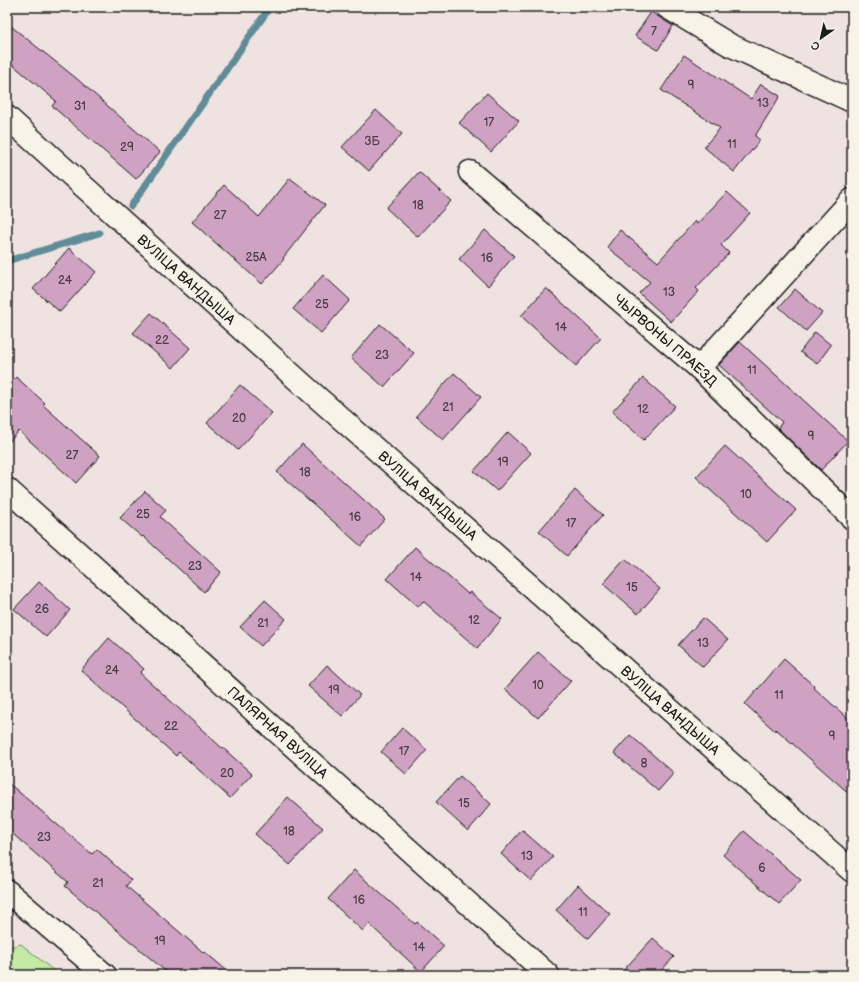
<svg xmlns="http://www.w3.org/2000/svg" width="859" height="982" viewBox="0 0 859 982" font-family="'Balsamiq Sans',sans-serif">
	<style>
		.green { fill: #c5eaa5; stroke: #708360 }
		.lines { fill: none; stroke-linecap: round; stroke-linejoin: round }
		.stream { stroke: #5e8c98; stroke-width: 7 }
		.building { fill: #cfa1c3; stroke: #1c1c1c }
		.street-casing { stroke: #1c1c1c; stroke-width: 25 }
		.street { stroke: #f7f3e8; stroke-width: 22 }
		.labels { text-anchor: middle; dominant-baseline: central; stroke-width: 4; stroke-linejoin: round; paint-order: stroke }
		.number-label { font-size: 12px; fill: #493d46 }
		.street-label { font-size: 14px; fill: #1c1c1c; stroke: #f7f3e8 }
	</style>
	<rect width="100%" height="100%" fill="#efe3e1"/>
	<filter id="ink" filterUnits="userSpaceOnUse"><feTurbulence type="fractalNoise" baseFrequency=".025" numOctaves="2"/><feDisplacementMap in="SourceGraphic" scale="8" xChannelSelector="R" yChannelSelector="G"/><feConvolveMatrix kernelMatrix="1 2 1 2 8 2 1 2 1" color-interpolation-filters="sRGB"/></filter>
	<g filter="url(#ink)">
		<path class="green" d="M21,944L59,975H7V948Z"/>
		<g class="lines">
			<path class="stream" d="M131,206L270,7
				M7,261L99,233"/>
		</g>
		<path class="building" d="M651,12L673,26L658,50L635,36Z
			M7,23L76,78L160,152L136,179L52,106L56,101L7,60Z
			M684,55L751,99L761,84L780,96L755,136L760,140L734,172L704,147L720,128L661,90Z
			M487,93L519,121L491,152L459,123Z
			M376,110L402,134L369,171L342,147Z
			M419,172L451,201L418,237L386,208Z
			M290,178L325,205L283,258L284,259L262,284L192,222L224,185L259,217Z
			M727,192L750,213L721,245L729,253L696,288L699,291L671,322L639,293L650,282L607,247L620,230L658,262L695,221L697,224Z
			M485,230L514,256L488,286L459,259Z
			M69,248L96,272L60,312L33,289Z
			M323,275L350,300L321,333L293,309Z
			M546,288L601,338L576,366L521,316Z
			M795,289L822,313L806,331L779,307Z
			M151,313L190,348L173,368L133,333Z
			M380,324L414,353L384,387L351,358Z
			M815,332L831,345L817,364L800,352Z
			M740,342L848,441L821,470L778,428L782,422L719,365Z
			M454,373L481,397L443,440L416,416Z
			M16,377L45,403L43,405L100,456L76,483L19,431L7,444V386Z
			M643,378L675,406L644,440L612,412Z
			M240,385L272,413L238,450L207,423Z
			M508,432L531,453L497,491L474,471Z
			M302,444L385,519L361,546L277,472Z
			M725,446L796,510L767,542L696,477Z
			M575,490L603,515L567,556L539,531Z
			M145,491L166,510L160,517L221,572L204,592L143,536L142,537L120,518Z
			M415,547L468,594L470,592L502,619L477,648L423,601L418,607L387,579Z
			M625,559L660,589L638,614L603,584Z
			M39,582L70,610L46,637L14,609Z
			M265,600L286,619L261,646L240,627Z
			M703,618L728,640L703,667L678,645Z
			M109,638L144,669L140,673L222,748H223L252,774L230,798L179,752L176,756L81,670Z
			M538,652L571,681L538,718L505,689Z
			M784,659L814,686L813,687L852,722V796L776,729L775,731L745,704Z
			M327,665L360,695L342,716L308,686Z
			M402,728L427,750L406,774L381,752Z
			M630,735L674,773L658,791L614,753Z
			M460,776L491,804L468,831L436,802Z
			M7,782L92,854L97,849L131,880L126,886L204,953L205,952L232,975H170L65,886L68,882L7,829Z
			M288,797L323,828L290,865L255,834Z
			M522,830L553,857L531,881L501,854Z
			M744,831L801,880L779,904L723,855Z
			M354,870L415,924L417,922L444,946L421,972L369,924L363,931L328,899Z
			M578,885L610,914L588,939L556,910Z
			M653,938L674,957L657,975H619Z"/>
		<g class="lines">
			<g class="street-casing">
				<g id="street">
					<path d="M667,7L730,45L852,101"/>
					<path id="s1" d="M7,117L301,383L852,871"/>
					<path id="s2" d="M470,172L699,368L852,518"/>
					<path d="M699,368L852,200"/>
					<path id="s3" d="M7,489L548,975"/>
					<path d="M7,891L105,975"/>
				</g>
			</g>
			<use href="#street" class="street"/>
		</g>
	</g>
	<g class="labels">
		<g class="number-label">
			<text x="654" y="31">7</text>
			<text x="691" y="85">9</text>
			<text x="763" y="103">13</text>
			<text x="80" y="106">31</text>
			<text x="489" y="122">17</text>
			<text x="372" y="141">3Б</text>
			<text x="732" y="144">11</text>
			<text x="127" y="147">29</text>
			<text x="418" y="205">18</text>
			<text x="220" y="215">27</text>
			<text x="256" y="257">25А</text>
			<text x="487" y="258">16</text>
			<text x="65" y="280">24</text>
			<text x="669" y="292">13</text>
			<text x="322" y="304">25</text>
			<text x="561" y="327">14</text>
			<text x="162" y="340">22</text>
			<text x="382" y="355">23</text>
			<text x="752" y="370">11</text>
			<text x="448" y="407">21</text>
			<text x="643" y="409">12</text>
			<text x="239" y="418">20</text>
			<text x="811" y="436">9</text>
			<text x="72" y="455">27</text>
			<text x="503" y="462">19</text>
			<text x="305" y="472">18</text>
			<text x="746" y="494">10</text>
			<text x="143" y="514">25</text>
			<text x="355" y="517">16</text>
			<text x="571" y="523">17</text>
			<text x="195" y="566">23</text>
			<text x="416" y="577">14</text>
			<text x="632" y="587">15</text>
			<text x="42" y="609">26</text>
			<text x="474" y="620">12</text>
			<text x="263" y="623">21</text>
			<text x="703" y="643">13</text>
			<text x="112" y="670">24</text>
			<text x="538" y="685">10</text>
			<text x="334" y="690">19</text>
			<text x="779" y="695">11</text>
			<text x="171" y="726">22</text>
			<text x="832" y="736">9</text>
			<text x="404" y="751">17</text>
			<text x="644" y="763">8</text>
			<text x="227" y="773">20</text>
			<text x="464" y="803">15</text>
			<text x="289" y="831">18</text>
			<text x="44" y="837">23</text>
			<text x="527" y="856">13</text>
			<text x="762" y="868">6</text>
			<text x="98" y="883">21</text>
			<text x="359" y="900">16</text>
			<text x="583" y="912">11</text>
			<text x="160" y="941">19</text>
			<text x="419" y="947">14</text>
		</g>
		<g class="street-label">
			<text stroke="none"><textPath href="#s1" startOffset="242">ВУЛІЦА ВАНДЫША</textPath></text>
			<text stroke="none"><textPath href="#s2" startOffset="258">ЧЫРВОНЫ ПРАЕЗД</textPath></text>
			<text stroke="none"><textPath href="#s1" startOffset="566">ВУЛІЦА ВАНДЫША</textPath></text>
			<text stroke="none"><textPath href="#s1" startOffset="890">ВУЛІЦА ВАНДЫША</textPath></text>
			<text stroke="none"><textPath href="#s3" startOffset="364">ПАЛЯРНАЯ ВУЛІЦА</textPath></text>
		</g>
	</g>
	<rect width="859" height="982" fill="none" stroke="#f7f3e8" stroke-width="24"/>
	<rect x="12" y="12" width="835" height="958" fill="none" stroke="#1c1c1c" stroke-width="1.5" filter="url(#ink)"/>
	<g transform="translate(821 38) rotate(214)" stroke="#f7f3e8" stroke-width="3" paint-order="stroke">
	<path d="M0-3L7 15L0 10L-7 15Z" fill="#1c1c1c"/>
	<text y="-6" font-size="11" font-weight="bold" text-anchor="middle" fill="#1c1c1c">С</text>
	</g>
</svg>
